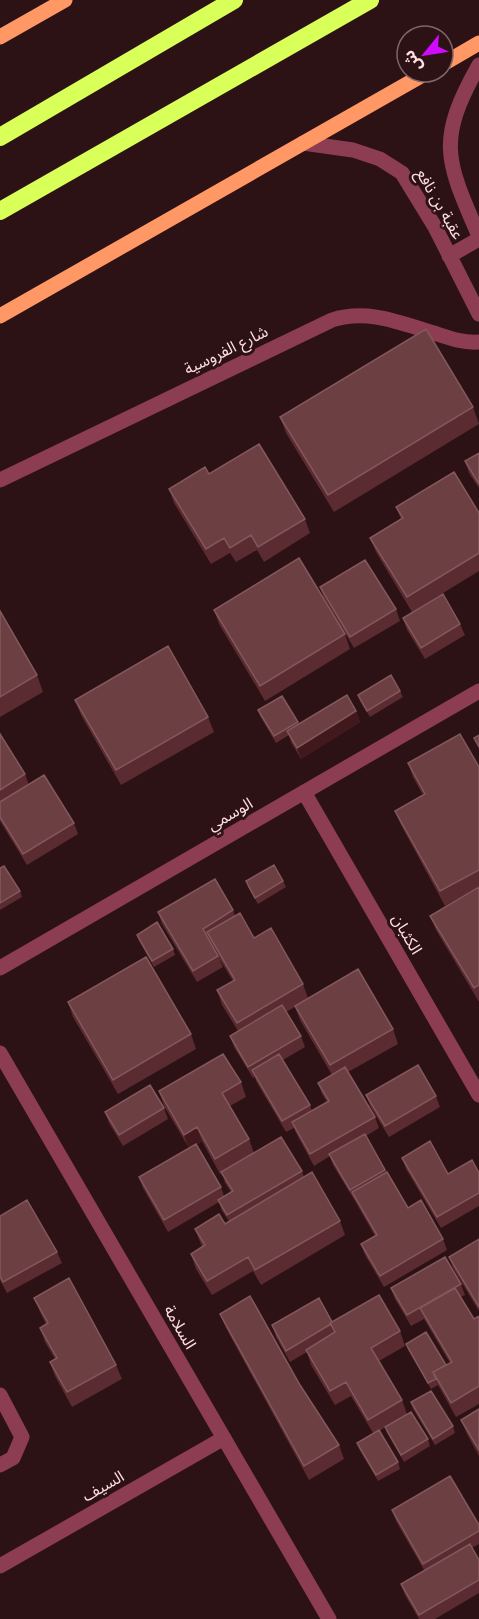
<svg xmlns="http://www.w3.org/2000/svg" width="479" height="1619" viewBox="0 0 479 1619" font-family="Poppins,'Noto Sans Arabic',sans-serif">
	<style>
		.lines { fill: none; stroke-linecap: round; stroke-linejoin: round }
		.minor { stroke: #8c3d51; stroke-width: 15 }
		.major { stroke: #ff9865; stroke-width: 15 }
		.highway { stroke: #d9ff59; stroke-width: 18 }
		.wall { fill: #5a2b30; fill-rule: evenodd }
		.shaded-wall { fill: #41191d }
		.building { fill: #6c3f43; stroke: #83585c; stroke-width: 1.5 }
		.labels { text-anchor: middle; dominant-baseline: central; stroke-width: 6; stroke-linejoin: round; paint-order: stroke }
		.street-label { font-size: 16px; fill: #ffdee4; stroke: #2d1215 }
	</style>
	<rect width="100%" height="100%" fill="#2d1215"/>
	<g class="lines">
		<path class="minor" d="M479,65C436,141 446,160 479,236
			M303,143L353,150L380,159L402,173L435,227L479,314
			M449,256L479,239
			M0,480L332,320C368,308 403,324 437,334C452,339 464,343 479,342
			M304,792L479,1095
			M0,968L479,691
			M0,1053L329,1619
			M0,1395L22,1437L13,1458L0,1465
			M0,1566L224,1438"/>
		<path class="major" d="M0,37L65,0
			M443,64L479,43
			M0,316L428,72"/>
		<path class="highway" d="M0,137L234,0
			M0,211L370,0"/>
	</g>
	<path class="wall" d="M473,407L479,424L334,512L286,433L280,417Z
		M479,453V488L469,473L465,461Z
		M209,474L305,519L310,533L264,562L257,550L236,562L230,553L211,564L174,503L169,489Z
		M396,507L479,513V571L412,612L376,552L370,538L401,519Z
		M320,587L396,609L400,621L354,648L324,598Z
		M214,610L345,634L350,649L265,701L219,624Z
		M0,611L37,675L43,692L0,717Z
		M403,618L460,624L465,635L425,659L407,630Z
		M400,691L403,697L370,717L360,701L358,695Z
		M75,700L208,717L214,732L121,785L81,715Z
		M258,710L298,722L299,724L356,711L360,722L301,759L291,742L289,735L276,743L260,716Z
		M0,734L25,774L29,785L74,823L78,834L27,865L0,821Z
		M408,763L479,767V1002L436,930L430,916L474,890L445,906L401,825L395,811L423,795L413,777Z
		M0,868L20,891L22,897L0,910Z
		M246,881H283L286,887L258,904L248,887Z
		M233,910L235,916L254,938L303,984L308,998L393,1029L398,1044L348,1072L375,1117L379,1128L366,1136L408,1208L443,1239L447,1250L384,1287L365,1255L361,1244L375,1236L355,1201L333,1165L330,1156L314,1166L296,1133L294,1128L286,1132L256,1081L255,1077L253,1078L234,1047L230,1036L238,1031L222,1005L217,990L233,981L219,958L223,967L197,982L162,924L158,912ZM295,1007L300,1020L332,1075L318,1083L322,1094L327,1102L312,1111L310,1105L283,1060L305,1047L301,1036L286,1012Z
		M137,935L173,949L175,955L154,967L139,941Z
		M68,1002L191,1034L196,1049L118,1094L73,1017Z
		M241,1082L246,1097L230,1106L249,1139L254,1153L302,1171L304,1177L340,1221L345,1235L261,1285L253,1271L212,1295L196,1269L191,1254L202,1247L195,1229L225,1224L229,1221L222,1211L219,1202L168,1232L143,1188L139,1177L189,1148L164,1106L159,1091ZM202,1141L220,1174L222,1173L225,1183L231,1192L224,1196L221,1187L196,1145Z
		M366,1095L436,1096L440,1107L389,1137L370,1106Z
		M164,1108L168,1119L123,1146L109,1123L105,1112Z
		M402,1158L448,1174L479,1173V1206L441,1228L406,1169Z
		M0,1216L57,1252L62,1263L7,1293L0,1280Z
		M479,1239V1311L453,1268L449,1257Z
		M461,1284L465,1295L460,1297L474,1319L479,1316V1404L456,1417L438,1385L431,1389L408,1350L406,1344L446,1365L450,1363L424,1319L411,1326L395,1299L391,1288Z
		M34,1298L116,1365L122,1379L72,1407L55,1376L50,1362L55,1359L45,1342L40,1328L46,1324L40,1312Z
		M220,1314L300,1385L339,1445L344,1459L309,1480L226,1328Z
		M332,1322L400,1331L405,1346L379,1361L402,1400L407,1414L428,1439L430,1446L404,1462L387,1433L385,1427L380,1431L398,1462L400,1469L378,1481L359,1449L357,1443L373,1433L351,1396L335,1405L311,1365L307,1352L290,1362L276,1337L272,1325Z
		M411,1402L453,1426L455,1433L435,1445L413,1409Z
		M479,1409V1456L467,1434L461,1420Z
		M392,1510L479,1525V1544L472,1548L479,1560V1593L435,1619H419L405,1595L401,1584L424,1570L396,1521Z"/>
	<path class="shaded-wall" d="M356,711L360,722L301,759L297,748Z
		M197,1127L202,1141L189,1149L184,1135Z"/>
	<path class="building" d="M426,329L473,407L328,495L280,417Z
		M259,444L305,519L258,547L251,535L230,548L224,538L206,549L169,489L205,467L209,474Z
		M479,453V484L465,461Z
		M454,472L479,513V553L407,597L370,538L403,518L396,507Z
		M299,558L345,634L260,686L214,610Z
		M365,560L396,609L350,637L320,587Z
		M443,594L460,624L421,648L403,618Z
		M0,611L37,675L0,697Z
		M168,646L208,717L116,770L75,700Z
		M391,675L400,691L367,711L358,695Z
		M347,695L356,711L297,748L287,731Z
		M282,696L298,722L274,736L258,710Z
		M0,734L25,774L0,790Z
		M460,734L479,767V870L440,891L395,811L425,794L408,763Z
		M479,735V747L474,738Z
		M44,775L74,823L23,854L0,817V802Z
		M274,865L283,881L255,898L246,881Z
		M4,866L20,891L0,903V868Z
		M215,879L233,910L203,929L218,956L193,971L158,912Z
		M479,887V985L474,988L430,916Z
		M240,913L254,938L271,928L303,984L237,1023L217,990L235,980L207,932Z
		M157,922L173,949L152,961L137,935Z
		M146,957L191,1034L113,1080L68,1002Z
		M358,969L393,1029L330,1065L295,1006Z
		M282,1005L301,1036L248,1067L230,1036Z
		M223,1054L241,1082L222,1093L249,1139L215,1159L197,1127L184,1135L159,1091Z
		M279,1054L310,1105L282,1121L252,1070Z
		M418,1065L436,1096L385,1126L366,1095Z
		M345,1067L375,1117L310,1154L292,1122L329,1101L318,1083Z
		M150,1085L164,1108L119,1135L105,1112Z
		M365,1134L385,1170L350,1190L329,1154Z
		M281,1137L302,1171L227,1215L218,1200L233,1191L221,1172Z
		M430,1141L448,1174L472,1160L479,1173V1193L437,1217L402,1158Z
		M196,1144L221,1187L164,1220L139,1177Z
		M312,1172L340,1221L255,1270L248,1257L207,1281L191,1254L205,1245L195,1229L219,1214L225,1224Z
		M387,1172L408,1208L421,1200L443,1239L380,1276L361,1244L377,1235L352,1192Z
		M27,1200L57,1252L3,1282L0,1276V1216Z
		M479,1239V1307L449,1257Z
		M445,1257L461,1284L407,1315L391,1288Z
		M69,1278L116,1365L67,1392L50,1362L57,1358L40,1328L48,1323L34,1298Z
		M455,1288L474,1319L479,1316V1386L451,1403L433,1372L452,1362L420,1308Z
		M379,1295L400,1331L371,1348L402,1400L368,1420L346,1382L330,1391L306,1350L335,1332L330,1323Z
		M250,1296L300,1385L339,1445L304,1466L220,1314Z
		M319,1298L332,1322L330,1323L331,1324L286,1351L272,1325Z
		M426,1332L446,1365L433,1372L436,1379L428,1383L406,1344Z
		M431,1391L453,1426L433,1439L411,1402Z
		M479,1409V1450L461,1420Z
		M411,1412L428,1439L401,1455L385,1427Z
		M379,1430L398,1462L376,1475L357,1443Z
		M450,1476L479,1525V1531L423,1564L392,1510Z
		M470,1544L479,1560V1580L419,1615L401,1584Z"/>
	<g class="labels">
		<g class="street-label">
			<text transform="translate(440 204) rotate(60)">عقبة بن نافع</text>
			<text transform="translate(226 350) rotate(-26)">شارع الفروسية</text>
			<text transform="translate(230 814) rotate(-30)">الوسمي</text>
			<text transform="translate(407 934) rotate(60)">الكثبان</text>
			<text transform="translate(180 1327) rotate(60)">السلامة</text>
			<text transform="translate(103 1486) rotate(-30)">السيف</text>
		</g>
	</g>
	<g transform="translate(425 54) rotate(240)"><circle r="28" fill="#2d1215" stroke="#816468" stroke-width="1.5"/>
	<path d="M0-4.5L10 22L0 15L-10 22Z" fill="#d00aff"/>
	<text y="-9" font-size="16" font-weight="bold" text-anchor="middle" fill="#ffdee4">ش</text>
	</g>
</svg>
